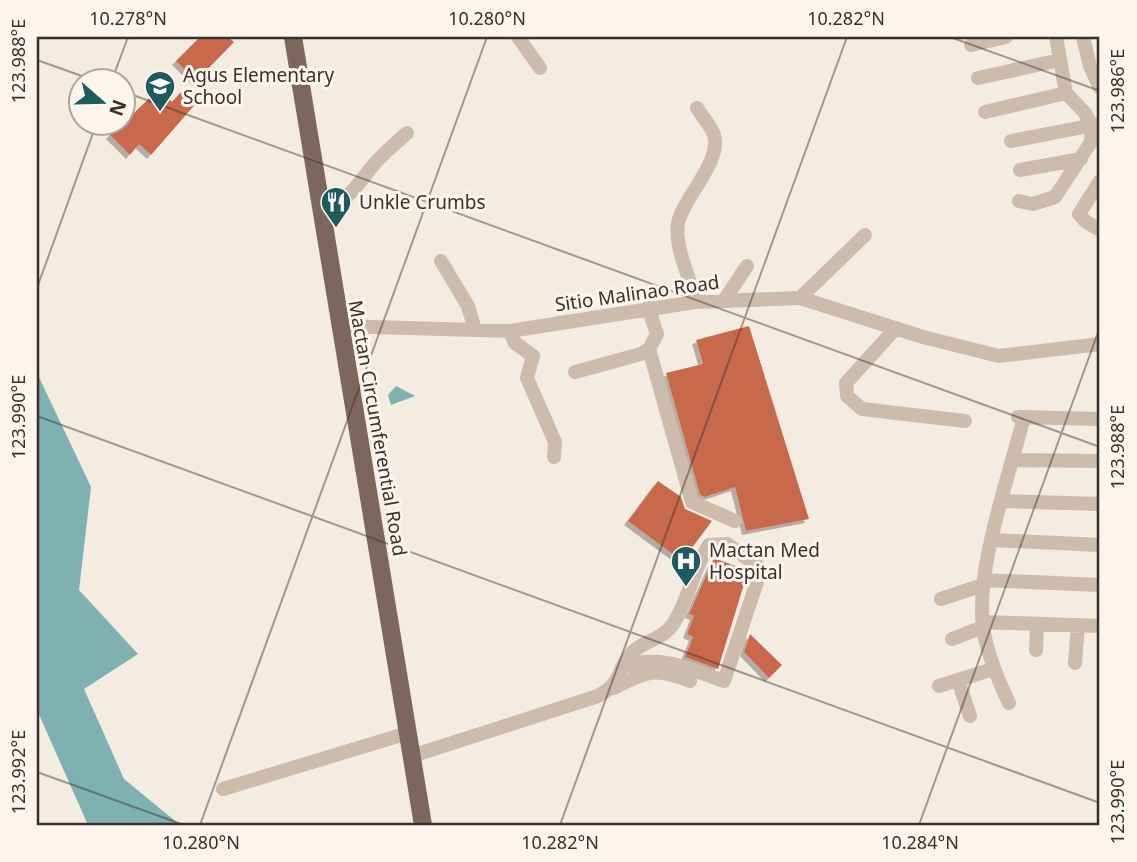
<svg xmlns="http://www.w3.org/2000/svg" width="1137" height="862" viewBox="0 0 1137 862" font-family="'Noto Sans',sans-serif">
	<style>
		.water { fill: #7fb0b2 }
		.building { fill: #c8694b; filter: url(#shadow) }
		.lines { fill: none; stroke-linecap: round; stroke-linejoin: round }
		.minor { stroke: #cdbbac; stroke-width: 14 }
		.major { stroke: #7d675c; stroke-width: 18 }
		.ticks { fill: none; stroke: #3b302b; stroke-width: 2; stroke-opacity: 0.45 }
		.labels { text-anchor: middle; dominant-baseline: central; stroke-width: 6; stroke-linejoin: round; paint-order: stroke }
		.poi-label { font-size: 19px; fill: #3b302b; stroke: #fbf5ee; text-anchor: start }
		.street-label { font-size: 19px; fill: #3b302b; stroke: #fbf5ee }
		.neatline { fill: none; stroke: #3b302b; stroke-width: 2.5 }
		.ticks-label { font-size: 18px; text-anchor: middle; fill: #3b302b }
	</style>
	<defs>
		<filter id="shadow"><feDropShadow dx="-4" dy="4" stdDeviation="0" flood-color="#0004"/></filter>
	</defs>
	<rect width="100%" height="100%" fill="#f4ebe1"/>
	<path class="water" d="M37,373L91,487L79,590L138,654L84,689L124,779L180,825H88L37,710Z
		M396,386L415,396L391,405L388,395Z"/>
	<path class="building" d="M200,37H228L234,42L196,81L176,61Z
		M159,89L172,102L184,89L198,101L151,155L139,144L130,155L110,135L122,122V102L134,113Z
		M749,326L809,519L746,531L735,487L705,497L700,495L666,373L703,364L696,340Z
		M658,481L681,497L685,509L712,521L682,561L628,521Z
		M714,558L748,571L718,669L685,657L693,637L687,634L694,616L689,614Z
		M750,634L782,665L769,678L744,652Z"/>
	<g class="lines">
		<path class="minor" d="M518,37L540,68
			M1083,37L1090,66L1100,88
			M971,45L1006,37
			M978,78L1060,60
			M985,112L1066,93
			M1011,141L1099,124
			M1020,170L1081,159
			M1100,181L1079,214L1085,221L1100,230
			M1019,201L1033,204L1055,197L1091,142L1092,126L1085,113L1066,93L1056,37
			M320,207C347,204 355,188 371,168C381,155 395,144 407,133
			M441,261L468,306L475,330
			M800,298L865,235
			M725,299L747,266
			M695,302C691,277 674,249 678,223C683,198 722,162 714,135C711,126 702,116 697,108
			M339,326L510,331L695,302L800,298L923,337L999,356L1100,344
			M896,328L846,383L847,396L862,409L965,421
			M510,331L515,343L533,356L527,378L555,442L554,457
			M649,349L692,502L735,521
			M575,372L641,354L649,349L657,334L648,307
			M1018,417L1100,419
			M1014,460L1100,461
			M1003,501L1100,504
			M993,540L1100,545
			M984,580L1100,585
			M941,599L983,585
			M983,622L1100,626
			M952,639L983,627
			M1036,650L1037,624
			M1075,663L1078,625
			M958,680L970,716
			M939,686L993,669
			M614,688C647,671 654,667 690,681
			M1009,703C998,680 989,658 984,633C973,575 1009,477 1024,417
			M412,756L598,696C622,683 615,675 630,655C641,641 663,640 673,624C689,600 693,569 709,545L727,544L758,566L757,582L724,681C688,668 659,654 622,667
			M223,789L408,733"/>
		<path class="major" d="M293,37L423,825"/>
	</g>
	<path class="ticks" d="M950,37L1100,91M37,60L93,80M112,80L128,37M122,91L1100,447M37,288L97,122M37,416L1100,803M37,772L184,825M200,825L487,37M560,825L847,37M919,825L1100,327"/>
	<defs>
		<g id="school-pin" transform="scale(1.575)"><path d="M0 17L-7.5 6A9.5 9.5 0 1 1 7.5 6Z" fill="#1f5a5e" stroke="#fbf5ee"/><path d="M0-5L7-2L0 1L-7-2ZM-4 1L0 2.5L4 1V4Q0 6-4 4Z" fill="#fff"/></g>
		<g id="restaurant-pin" transform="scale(1.575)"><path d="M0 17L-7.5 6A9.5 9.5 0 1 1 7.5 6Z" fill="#1f5a5e" stroke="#fbf5ee"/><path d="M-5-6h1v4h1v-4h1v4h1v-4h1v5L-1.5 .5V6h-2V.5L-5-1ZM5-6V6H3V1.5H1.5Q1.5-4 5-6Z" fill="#fff"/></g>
		<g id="hospital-pin" transform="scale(1.575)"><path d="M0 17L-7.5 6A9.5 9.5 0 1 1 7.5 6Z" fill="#1f5a5e" stroke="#fbf5ee"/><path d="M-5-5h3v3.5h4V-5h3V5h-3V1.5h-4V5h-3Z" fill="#fff"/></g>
	</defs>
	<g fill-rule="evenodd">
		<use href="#school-pin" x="160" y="86"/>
		<use href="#restaurant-pin" x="336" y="202"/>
		<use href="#hospital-pin" x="686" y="561"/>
	</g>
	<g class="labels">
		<g class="poi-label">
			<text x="183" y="75">Agus Elementary<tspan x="183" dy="22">School</tspan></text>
			<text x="359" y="202">Unkle Crumbs</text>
			<text x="709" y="550">Mactan Med<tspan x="709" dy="22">Hospital</tspan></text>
		</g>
		<g class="street-label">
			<text transform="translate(637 293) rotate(-8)">Sitio Malinao Road</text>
			<text transform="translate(378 428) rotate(80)">Mactan Circumferential Road</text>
		</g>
	</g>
	<rect width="1137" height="862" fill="none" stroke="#fbf5ee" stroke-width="77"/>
	<g transform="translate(102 102) rotate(110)"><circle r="33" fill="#fbf5ee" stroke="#aea6a0" stroke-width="2"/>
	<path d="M0-5L12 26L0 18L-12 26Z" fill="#1f5a5e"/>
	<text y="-10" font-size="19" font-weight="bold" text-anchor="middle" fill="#3b302b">N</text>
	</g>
	<rect x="38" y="38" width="1060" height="786" class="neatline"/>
	<g class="ticks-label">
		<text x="128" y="25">10.278°N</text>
		<text x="487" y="25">10.280°N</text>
		<text x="846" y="25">10.282°N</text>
		<text transform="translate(19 61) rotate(-90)" y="6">123.988°E</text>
		<text transform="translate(1118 91) rotate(-90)" y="6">123.986°E</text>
		<text transform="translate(19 417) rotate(-90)" y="6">123.990°E</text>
		<text transform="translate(1118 447) rotate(-90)" y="6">123.988°E</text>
		<text transform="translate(19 772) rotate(-90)" y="6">123.992°E</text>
		<text transform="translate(1118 802) rotate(-90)" y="6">123.990°E</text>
		<text x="201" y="849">10.280°N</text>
		<text x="560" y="849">10.282°N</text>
		<text x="920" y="849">10.284°N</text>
	</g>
</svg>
